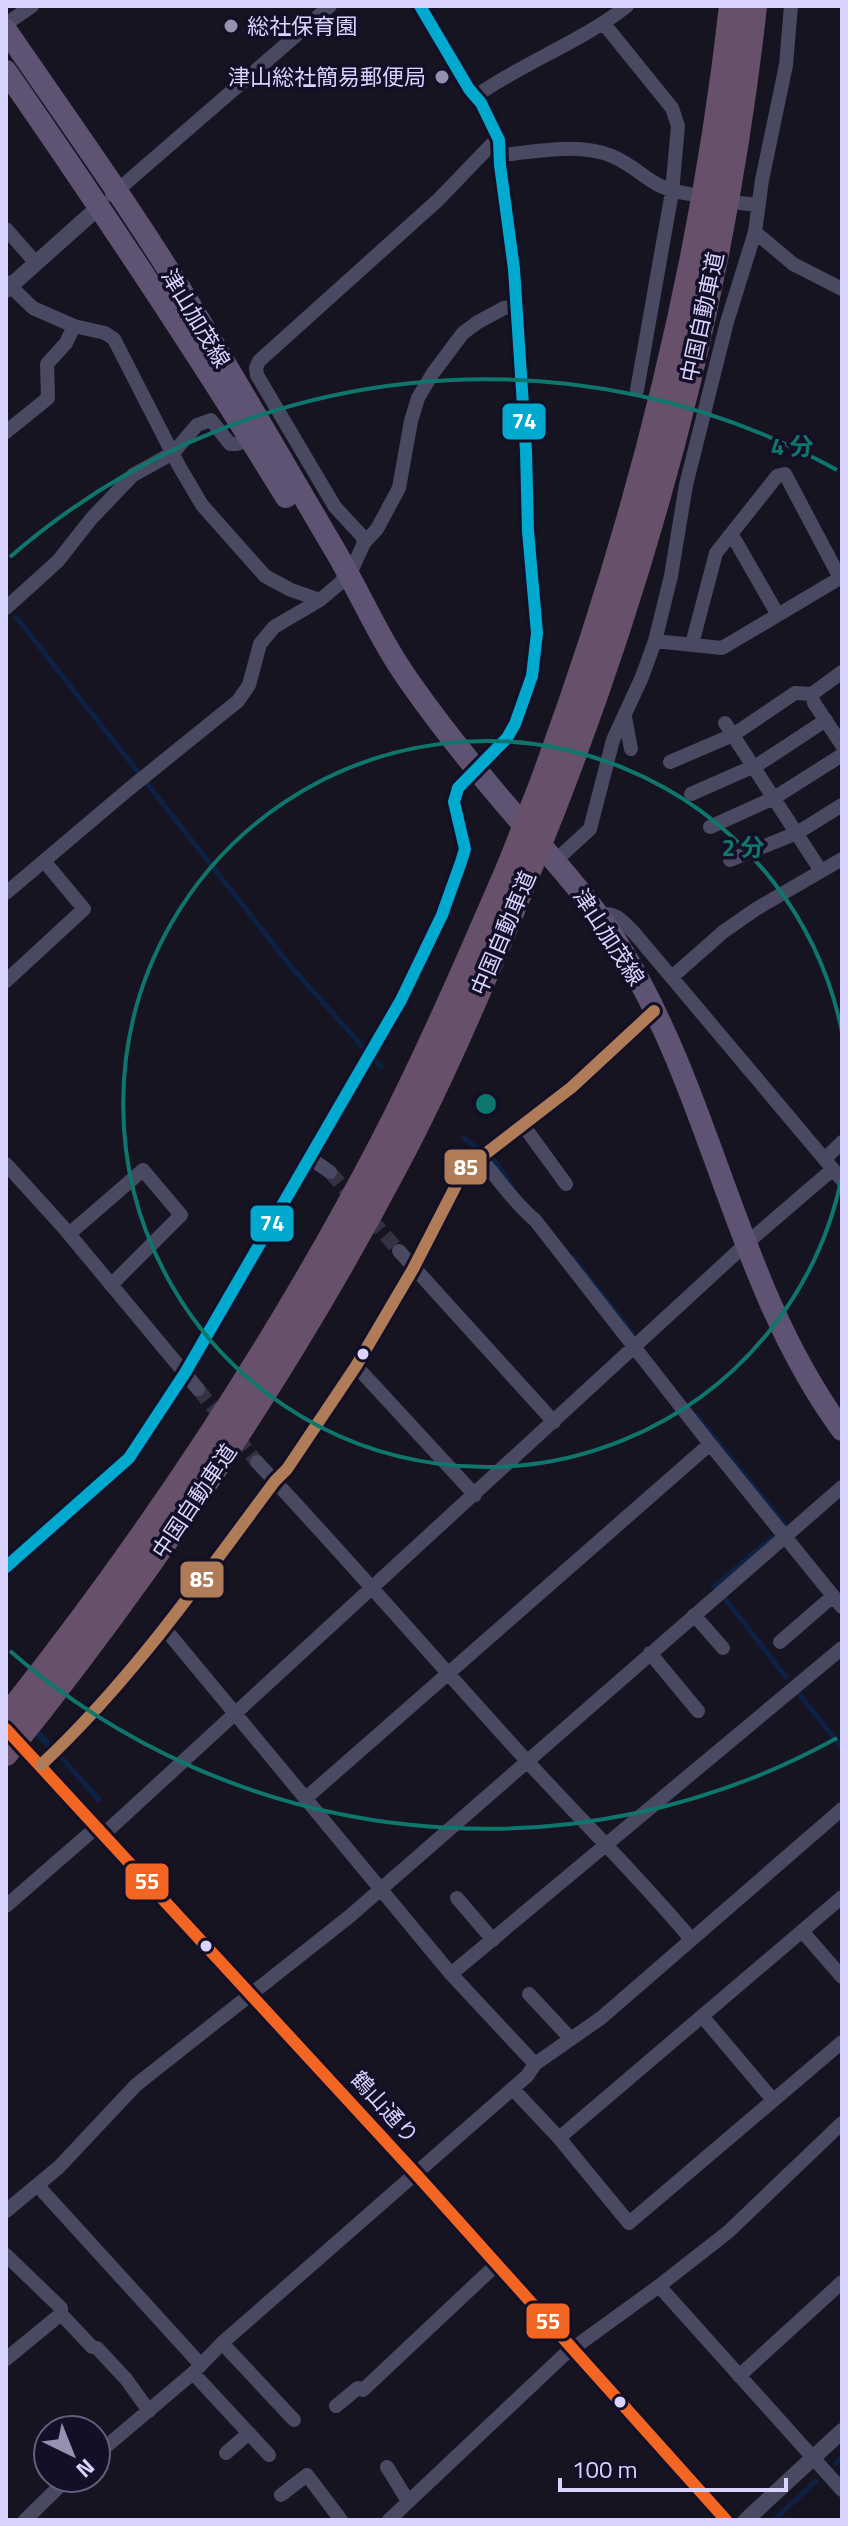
<svg xmlns="http://www.w3.org/2000/svg" width="848" height="2526" viewBox="0 0 848 2526" font-family="'Titillium Web','Noto Sans JP',sans-serif">
	<style>
		.water { fill: #0d2144 }
		.lines { fill: none; stroke-linecap: round; stroke-linejoin: round }
		.stream { stroke: #0d2144; stroke-width: 5 }
		.minor-tunnel { stroke: #333142; stroke-width: 14; stroke-dasharray: 14 7; stroke-linecap: butt }
		.minor { stroke: #4a4962; stroke-width: 14 }
		.tertiary { stroke: #4a4962; stroke-width: 16 }
		.primary { stroke: #5e5373; stroke-width: 22 }
		.motorway { stroke: #67516a; stroke-width: 24 }
		.motorway-bridge { stroke: #67516a; stroke-width: 24 }
		.bus-1-casing { stroke: #130f26; stroke-width: 18 }
		.bus-2-casing { stroke: #130f26; stroke-width: 18 }
		.bus-3-casing { stroke: #130f26; stroke-width: 18 }
		.bus-1 { stroke: #f26522; stroke-width: 12 }
		.bus-2 { stroke: #00a9ce; stroke-width: 12 }
		.bus-3 { stroke: #b07c57; stroke-width: 12 }
		.ring { fill: none; stroke: #0f766e; stroke-width: 4 }
		.poi-dot { fill: #9591b1; stroke: #130f26; stroke-width: 3 }
		.bus-dot { fill: #d9d4ff; stroke: #130f26; stroke-width: 3 }
		.labels { text-anchor: middle; dominant-baseline: central; stroke-width: 7; stroke-linejoin: round; paint-order: stroke }
		.poi-label { font-size: 22px; fill: #d9d4ff; stroke: #130f26; text-anchor: start }
		.street-label { font-size: 22px; fill: #d9d4ff; stroke: #130f26 }
		.centre { fill: #0f766e; stroke: #130f26; stroke-width: 4 }
		.ring-label { font-size: 24px; text-anchor: middle; font-weight: bold; fill: #0f766e; stroke: #130f26; stroke-width: 7; stroke-linejoin: round; paint-order: stroke }
		.line-badge { stroke: #130f26; stroke-width: 3 }
		.badge-label { font-size: 22px; text-anchor: middle; font-weight: bold; fill: #fff }
	</style>
	<rect width="100%" height="100%" fill="#161421"/>
	<path class="water" d="M6,1693L102,1799L98,1803L59,1758L57,1759L6,1705Z"/>
	<g class="lines">
		<path class="stream" d="M16,617L293,969L381,1067
			M464,1138L494,1160L512,1187
			M573,1258L632,1333
			M696,1415L786,1526
			M714,1587L773,1537
			M723,1596L786,1677
			M797,1691L842,1748
			M836,2463L842,2457
			M774,2520L816,2481"/>
		<path class="minor-tunnel" d="M330,1172L399,1251
			M198,1389L257,1462"/>
		<path class="minor" d="M6,24L32,6
			M604,24L672,108L678,126L672,192L637,390
			M476,96C524,62 581,42 627,6
			M501,155C537,152 578,142 612,156C644,170 649,189 690,194
			M112,195L330,6
			M740,203L758,205
			M6,229L36,263
			M755,232L793,264L842,289
			M6,282L33,308L74,326L105,333L114,339L179,466L202,505L265,576L291,590L320,600
			M6,432L48,398L47,364L66,343L74,326
			M729,536L735,540L778,615
			M364,543L362,536L335,507L257,375L256,368L259,361L438,200L491,145L499,140
			M6,608L58,561L91,519L133,475L173,453L197,425L211,420L230,444H237L250,439
			M655,641L722,648L840,578L785,474L777,476L716,553L692,644
			M842,672L812,694L814,703L842,745
			M625,717L631,749
			M725,723L821,871
			M670,762L733,735L795,693L812,694
			M691,794L759,764L826,720
			M710,827L774,798L842,755
			M730,860L797,833L842,805
			M555,861L590,829L613,740L642,677L655,641L671,576L686,485L727,322L755,232L762,180L786,65L791,6
			M6,893L129,789L238,701L249,685L260,644L274,627L320,600L340,583L353,567L364,543L377,529L399,488L411,421L418,398L433,373L463,333L478,322L504,308L516,306
			M598,915C616,910 624,923 636,935L842,1180
			M672,977L723,932L756,909L842,859
			M6,981L84,909L44,861
			M523,1125L566,1184
			M310,1158L330,1172
			M480,1158C499,1179 513,1202 535,1220L710,1444L842,1607
			M825,1159L842,1142
			M6,1164L64,1228L198,1389
			M69,1234L143,1170L181,1215L111,1285
			M399,1251L554,1422
			M356,1366L475,1495
			M257,1462C349,1560 436,1661 526,1760C581,1820 639,1877 691,1939
			M6,1567L129,1458L185,1373L401,1000L442,915L461,862L465,849L454,802L458,788L507,738L515,724L532,676L537,633L528,531L526,451L514,269L500,165L499,140L481,103L469,89L420,6
			M694,1615L723,1648
			M165,1629L451,1974L535,2064
			M780,1642L833,1596
			M650,1653L698,1711
			M41,1765C131,1681 201,1580 275,1481L287,1469L356,1366L413,1269L467,1164L480,1158L572,1087L654,1011
			M306,1798L710,1444
			M105,1833L747,1243L833,1169
			M457,1898L493,1940
			M6,1906L98,1826
			M802,1931L842,1977
			M451,1974L842,1648
			M529,1994L571,2039
			M702,2016L773,2100
			M513,2089L559,2138L629,2223L842,2042
			M559,2138L842,1897
			M38,2186L201,2365
			M6,2211L59,2167L136,2085L350,1916L842,1487
			M6,2255L61,2308V2314L92,2347L97,2348L126,2379L149,2411
			M659,2286L842,2490
			M222,2343L294,2420
			M6,2359L61,2314
			M193,2373L269,2455
			M739,2376L842,2282
			M336,2406L358,2388L363,2390L497,2264
			M226,2453L249,2433
			M96,2455L193,2373L222,2343L527,2076L535,2064L601,2018L842,1809
			M387,2467L408,2501
			M281,2495L307,2475L341,2520
			M25,2520L68,2478
			M389,2520L564,2355L659,2286L728,2232L842,2123"/>
		<path class="tertiary" d="M6,290L100,206
			M6,1729L416,2174L726,2520
			M746,2520L842,2431"/>
		<path class="primary" d="M6,30C71,125 139,219 198,318C245,396 290,474 336,552C361,595 380,640 409,681C446,734 489,786 532,835C565,873 597,909 623,952C714,1102 737,1287 842,1430
			M6,71C103,211 197,352 286,497"/>
		<path class="motorway" d="M538,792C633,538 701,276 731,6
			M554,809C654,552 725,281 755,6
			M41,1710C176,1537 297,1355 399,1161C447,1070 487,974 526,879
			M6,1717C148,1538 275,1347 381,1144C428,1053 469,958 510,863"/>
		<path class="motorway-bridge" d="M510,863L538,792
			M526,879L554,809
			M6,1754L41,1710"/>
		<g class="bus-1-casing">
			<path id="bus-1" d="M6,1729L416,2174L726,2520"/>
		</g>
		<g class="bus-2-casing">
			<path id="bus-2" d="M6,1567L129,1458L185,1373L401,1000L442,915L461,862L465,849L454,802L458,788L507,738L515,724L532,676L537,633L528,531L526,451L514,269L500,165L499,140L481,103L469,89L420,6"/>
		</g>
		<g class="bus-3-casing">
			<path id="bus-3" d="M41,1765C131,1681 201,1580 275,1481L287,1469L356,1366L413,1269L467,1164L480,1158L572,1087L654,1011"/>
		</g>
		<use href="#bus-1" class="bus-1"/>
		<use href="#bus-2" class="bus-2"/>
		<use href="#bus-3" class="bus-3"/>
	</g>
	<g class="ring">
		<path d="M842 1176A363 363 0 1 1 842 1032"/>
		<path d="M837 1738A725 725 0 0 1 10 1651M10 557A725 725 0 0 1 837 470"/>
	</g>
	<g class="poi-dot">
		<circle cx="231" cy="26" r="8"/>
		<circle cx="442" cy="77" r="8"/>
	</g>
	<g class="bus-dot">
		<circle cx="363" cy="1354" r="7"/>
		<circle cx="206" cy="1946" r="7"/>
		<circle cx="620" cy="2402" r="7"/>
	</g>
	<g class="labels">
		<g class="poi-label">
			<text x="247" y="26">総社保育園</text>
			<text x="426" y="77" text-anchor="end">津山総社簡易郵便局</text>
		</g>
		<g class="street-label">
			<text transform="translate(702 317) rotate(-78)">中国自動車道</text>
			<text transform="translate(196 318) rotate(59)">津山加茂線</text>
			<text transform="translate(503 933) rotate(-67)">中国自動車道</text>
			<text transform="translate(609 937) rotate(57)">津山加茂線</text>
			<text transform="translate(194 1501) rotate(-56)">中国自動車道</text>
			<text transform="translate(385 2107) rotate(48)">鶴山通り</text>
		</g>
	</g>
	<circle cx="486" cy="1104" r="12" class="centre"/>
	<g class="ring-label">
		<text x="792" y="455">4 分</text>
		<text x="743" y="856">2 分</text>
	</g>
	<g class="line-badge">
		<rect x="501" y="402" width="46" height="39" rx="8" fill="#00a9ce"/>
		<rect x="443" y="1148" width="45" height="38" rx="8" fill="#b07c57"/>
		<rect x="249" y="1204" width="46" height="39" rx="8" fill="#00a9ce"/>
		<rect x="179" y="1560" width="46" height="39" rx="8" fill="#b07c57"/>
		<rect x="124" y="1862" width="46" height="39" rx="8" fill="#f26522"/>
		<rect x="525" y="2302" width="46" height="38" rx="8" fill="#f26522"/>
	</g>
	<g class="badge-label">
		<text x="524" y="429">74</text>
		<text x="466" y="1175">85</text>
		<text x="272" y="1231">74</text>
		<text x="202" y="1587">85</text>
		<text x="147" y="1889">55</text>
		<text x="548" y="2329">55</text>
	</g>
	<rect width="848" height="2526" fill="none" stroke="#d9d4ff" stroke-width="16"/>
	<g transform="translate(72 2454) rotate(137)"><circle r="38" fill="#130f26" stroke="#625e7d" stroke-width="2"/>
	<path d="M0-6L14 30L0 20L-14 30Z" fill="#9591b1"/>
	<text y="-12" font-size="22" font-weight="bold" text-anchor="middle" fill="#d9d4ff">N</text>
	</g>
	<path d="M560 2478v12h226v-12" fill="none" stroke="#d9d4ff" stroke-width="4"/>
	<text x="572" y="2478" font-size="24" fill="#d9d4ff" stroke="#130f26" stroke-width="6" paint-order="stroke">100 m</text>
</svg>
